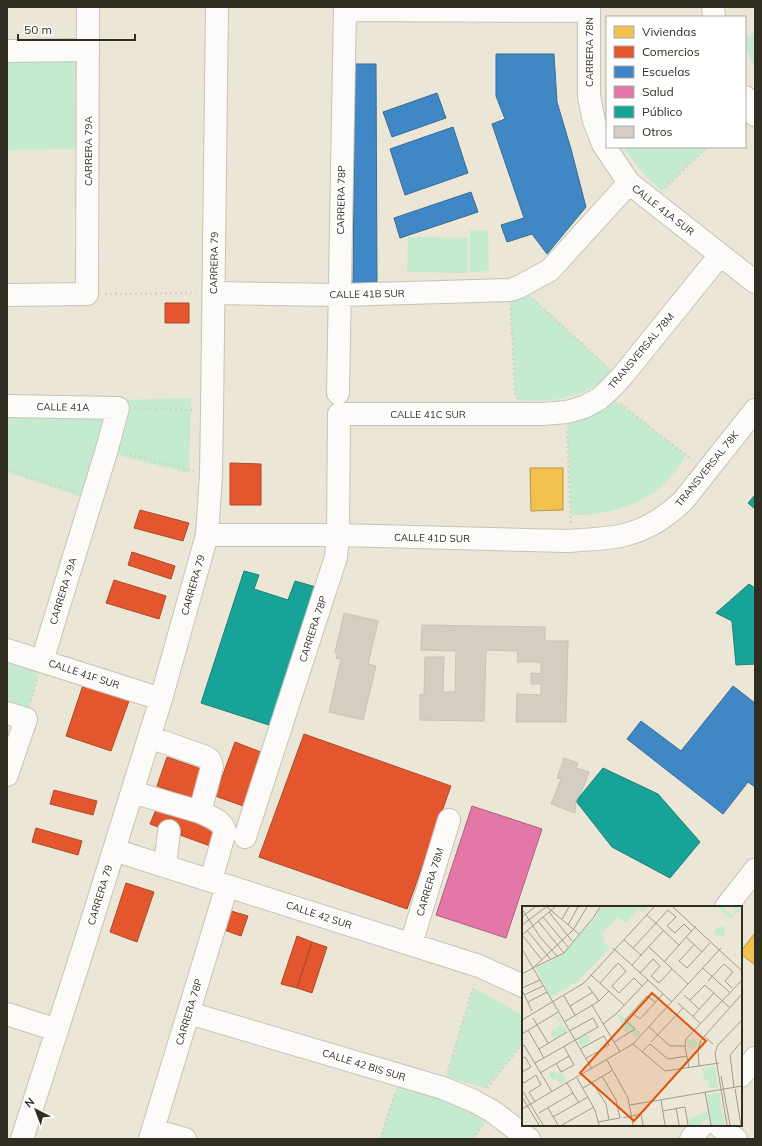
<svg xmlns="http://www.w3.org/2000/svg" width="762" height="1146" viewBox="0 0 762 1146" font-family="Mulish,sans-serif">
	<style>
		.green { fill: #c4eacf }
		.homes { fill: #f2c14e; stroke: #b89541 }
		.shops { fill: #e4572e; stroke: #ae4a2a }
		.schools { fill: #3f88c5; stroke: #3a6d94 }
		.health { fill: #e377a8; stroke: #ad6180 }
		.public { fill: #17a398; stroke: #1e8075 }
		.building { fill: #d4cec2; stroke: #c9c2b7 }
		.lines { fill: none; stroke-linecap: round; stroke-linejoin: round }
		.minor-casing { stroke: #c7c3b6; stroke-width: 24 }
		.path { stroke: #d4d2cd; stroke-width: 2.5; stroke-dasharray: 2 3; stroke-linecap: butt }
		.minor { stroke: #fcfbf9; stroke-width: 22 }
		.labels { text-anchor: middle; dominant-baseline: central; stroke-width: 4; stroke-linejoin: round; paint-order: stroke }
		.street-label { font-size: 10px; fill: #302d22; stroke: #fff }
		.inset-road { fill: none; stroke: #a09c8d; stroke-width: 1 }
		.view { fill: #df570d; fill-opacity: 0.15; stroke: #df570d; stroke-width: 2 }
		.inset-edge { fill: none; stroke: #302d22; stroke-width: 2 }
	</style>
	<rect width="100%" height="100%" fill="#ebe6d5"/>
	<path class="green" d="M755,33V68L745,46V37Z
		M77,54L78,149L7,150V56Z
		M623,147H707L661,191L640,170Z
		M470,230H488L489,271L470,272Z
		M408,237L468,238V273L407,272Z
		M528,294L611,370C607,374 603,380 598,384C575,400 542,403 516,400L510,303Z
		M611,397L686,455C679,466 671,478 661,487C637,507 602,516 571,515L567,419Z
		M191,398L189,473L98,450L84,498L7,472V411L124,413L127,400Z
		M7,657L40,668L28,712L7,705Z
		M473,988L523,1015V1043L486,1088L446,1077Z
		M398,1084L490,1116L473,1139H380Z"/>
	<path class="homes" d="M530,468H563V510L531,511Z
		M755,933V965L741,954V951Z"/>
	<path class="shops" d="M165,303H189V323H165Z
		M230,463L261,464V505H230Z
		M140,510L189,523L183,541L134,528Z
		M132,552L175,566L171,579L128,565Z
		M114,580L166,596L159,619L106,603Z
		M83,685L129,701L111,751L66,736Z
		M304,734L451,786L407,909L259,857Z
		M235,742L266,754L246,807L215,796Z
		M167,757L204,770L195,799L157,786Z
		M54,790L97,801L93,815L50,804Z
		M157,807L216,829L210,846L150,824Z
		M36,828L82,841L78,855L32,842Z
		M126,883L154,892L137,942L110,932Z
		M231,911L248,916L241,936L224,930Z
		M297,936L312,942L297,988L281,984Z
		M312,942L327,947L312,993L297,988Z"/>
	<path class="schools" d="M496,54H554L557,102L571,149L586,207L547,254L532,234L507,242L501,225L524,218L492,124L505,119L496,96Z
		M355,64H376L377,283L353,284Z
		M437,93L446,118L392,137L383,112Z
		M453,127L468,173L405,195L390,149Z
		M471,192L478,212L400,238L394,218Z
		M733,686L755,703V787L748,782L723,814L627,739L641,721L681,751Z"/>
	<path class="health" d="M472,806L542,829L506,938L436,915Z"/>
	<path class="public" d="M755,495V509L748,503Z
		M244,571L259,575L254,589L288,600L295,581L316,587L272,726L201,703Z
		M749,584L755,588V664L736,665L732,621L716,613Z
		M603,768L658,794L700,842L670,878L612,847L576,801Z"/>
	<path class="building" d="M344,613L378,621L368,664L376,666L363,720L329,712L341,659L336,658L338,653L335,652Z
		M422,625L545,627V641H568L566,722H516L517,694L541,695V684H531V673L541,674V662H517L518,651L486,650L484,721L420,720V694L424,695L425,657H444L443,692H455L456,651L421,650Z
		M564,758L578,763L576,768L589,772L583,788L576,801L575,813L551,804L561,779L557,778Z"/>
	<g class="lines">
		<g class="minor-casing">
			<path id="minor" d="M589,7V96L594,121L603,144L629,183L755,282
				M713,7L714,17
				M345,10L589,11
				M7,51L88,50
				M745,97L755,115
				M214,293L340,295L510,290L519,287L550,270L629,183
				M7,295L87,294L88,7
				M338,393L345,7
				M7,406L118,408L107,449L42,661
				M207,535H338L567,541C586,539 605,540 624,535C646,530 666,517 683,501L755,410
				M7,650L161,699
				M7,713L26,719L7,775
				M149,737L206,757L210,760L212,767L200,812C210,817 222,820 225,831L211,880
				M132,792L200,812
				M245,837L336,557L338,535L339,414H543L567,412L584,407L599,399L611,388L624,374L720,255
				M114,850L479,966L523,986
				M165,866L169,831
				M726,907L755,870
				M411,944L449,820
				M189,1013L443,1088L474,1101L492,1111L529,1139
				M7,1014L57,1030
				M741,1076L755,1058
				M718,1125L736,1139
				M153,1130L185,1139
				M22,1139L85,943L161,699L207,535L211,475L212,413L217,7
				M150,1139L227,886
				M691,1139L702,1125"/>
		</g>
		<path class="path" d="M665,188L707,147
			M105,294L196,293
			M533,299L606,366
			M511,308L515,395
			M621,404L692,460
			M135,408L194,410
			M567,431L571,523
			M125,453L194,471
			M7,469L75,492
			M31,701L37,679
			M448,1071L474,984
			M487,1088L523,1043
			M380,1139L395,1094
			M473,1139L482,1126"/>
		<use href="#minor" class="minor"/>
	</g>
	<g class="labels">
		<g class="street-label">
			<text transform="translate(589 52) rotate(-90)">CARRERA 78N</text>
			<text transform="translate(88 151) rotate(-90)">CARRERA 79A</text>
			<text transform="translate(341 200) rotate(-89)">CARRERA 78P</text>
			<text transform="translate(663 210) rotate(38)">CALLE 41A SUR</text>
			<text transform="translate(214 263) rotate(-89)">CARRERA 79</text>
			<text transform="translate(367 294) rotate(-1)">CALLE 41B SUR</text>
			<text transform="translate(641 351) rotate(-50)">TRANSVERSAL 78M</text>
			<text transform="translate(63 407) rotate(1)">CALLE 41A</text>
			<text x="428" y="414">CALLE 41C SUR</text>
			<text transform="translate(707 469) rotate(-51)">TRANSVERSAL 78K</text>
			<text transform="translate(432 538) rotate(1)">CALLE 41D SUR</text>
			<text transform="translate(193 585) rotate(-74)">CARRERA 79</text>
			<text transform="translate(63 591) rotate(-73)">CARRERA 79A</text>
			<text transform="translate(313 629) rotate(-72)">CARRERA 78P</text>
			<text transform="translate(84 674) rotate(18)">CALLE 41F SUR</text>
			<text transform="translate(430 882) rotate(-73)">CARRERA 78M</text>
			<text transform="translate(100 895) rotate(-73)">CARRERA 79</text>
			<text transform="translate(319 915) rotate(18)">CALLE 42 SUR</text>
			<text transform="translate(189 1012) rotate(-73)">CARRERA 78P</text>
			<text transform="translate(364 1065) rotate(17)">CALLE 42 BIS SUR</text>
		</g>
	</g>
	<g transform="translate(522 906)">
		<rect width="220" height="220" fill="#ebe6d5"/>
		<path d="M79,1H126L121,6L117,3L104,17L96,11L79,28L83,32L81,35L88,42L56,75L29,91L14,62L39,50L73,12ZM196,1H201L210,9L214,4L210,1L220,2L209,13ZM203,20L202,30L191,29L195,22ZM96,107L119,127L114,132L109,125L105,128L95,109ZM35,109L45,125L32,133L29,128L31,124L34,123L37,128L35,122L39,118L34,110L16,119ZM65,128L69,135L60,141L55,133ZM165 138a5 5 0 1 1 10 0a5 5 0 1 1-10 0ZM193,161L196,181L188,182L186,173L182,174L180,163ZM32,165L34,168L40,167L44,175L39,178L35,172L31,174L27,168ZM197,186L203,219H189L184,189ZM185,206L186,213L180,215V219H167L166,213Z" fill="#c4eacf"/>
		<path class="inset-road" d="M25,1L57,28M151,1L220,65M0,3L18,31L36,51M27,6L50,35M125,9L157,39M0,11L13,1M21,11L46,41M40,13L47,1M16,15L42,47M0,19L24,1M46,19L56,1M5,24L29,54M0,29L33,1M0,29L20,54M164,31L180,46M102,34L119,49M172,39L157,55L165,62L188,37M127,41L166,78M91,42L150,96M111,42L146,4L154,11L145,20L153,27L162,18L169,25M0,43L70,163M142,56L174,20M110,59L141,25M13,61L42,47L71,12L78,1M181,62L207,86M118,67L131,53L138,60L129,70L137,77L150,63M0,68L11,62L51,24L65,1M69,69L102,99M186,75L202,58L211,66L203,75L210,82M78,77L96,57L104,65L90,80L97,87L112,72L120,80M66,80L77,95M0,82L18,74M0,84L10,105M2,89L21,80M162,89L177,103M42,90L53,109M168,94L183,79L207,101M6,96L25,86M156,97L178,117M70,99L98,146M48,100L71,86M110,107L118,113L141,88M171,110L192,87M11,112L26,137M0,114L62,77L132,1M42,116L77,95L87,85M81,118L94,108L126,74M127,121L148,140H163M6,124L22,152M0,128L36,106M182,130L191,138M92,136L113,123L103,114L125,90L133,96M129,136L161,102M111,138L143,165L197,157M0,141L2,139L30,186M17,143L45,126M58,143L82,130L87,139L63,153M120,146L128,138L146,153L165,150M0,153L3,151L9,161L0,166M85,154L106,192L111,219M13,157L76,121L71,112L47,125M34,157L39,166L52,159L42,141M177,160L176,144L179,134L220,88M167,162L163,140L164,133L220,74M18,167L47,150M199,170L208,219M55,172L73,204L77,219M0,174L2,177L14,169L19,179L7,186L13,196M70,176L84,198L87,214M45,177L57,197M212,181L208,149L220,135M61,182L91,164M213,183L219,219M0,184L21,219M183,186L189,219M0,191L17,219M139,194L143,219M108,199L220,180M26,202L36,219M154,202L157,219M0,203L111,138L199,42M141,205L163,201L166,219M17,207L51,187M31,211L66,191M101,212L119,208L121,219M76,216L98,212L94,194L80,170M40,219L72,201M205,219L193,147L196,139L220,114"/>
		<path class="view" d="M130,87L184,135L112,215L58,167Z"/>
		<rect width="220" height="220" class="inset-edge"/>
	</g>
	<rect width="762" height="1146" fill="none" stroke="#302d22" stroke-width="16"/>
	<rect x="606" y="16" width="140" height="132" fill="#ffffff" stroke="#acaba7"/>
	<rect x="614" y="26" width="20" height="12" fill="#f2c14e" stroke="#acaba7"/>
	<text x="642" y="36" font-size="12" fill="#302d22">Viviendas</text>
	<rect x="614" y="46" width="20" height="12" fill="#e4572e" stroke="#acaba7"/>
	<text x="642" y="56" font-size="12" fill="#302d22">Comercios</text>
	<rect x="614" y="66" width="20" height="12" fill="#3f88c5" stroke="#acaba7"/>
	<text x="642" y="76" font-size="12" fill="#302d22">Escuelas</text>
	<rect x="614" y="86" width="20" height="12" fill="#e377a8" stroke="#acaba7"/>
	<text x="642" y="96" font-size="12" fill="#302d22">Salud</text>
	<rect x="614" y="106" width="20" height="12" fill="#17a398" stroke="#acaba7"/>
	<text x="642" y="116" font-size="12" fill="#302d22">Público</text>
	<rect x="614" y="126" width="20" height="12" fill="#d4cec2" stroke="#acaba7"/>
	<text x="642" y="136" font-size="12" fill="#302d22">Otros</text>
	<g transform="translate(36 1110) rotate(318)" stroke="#ffffff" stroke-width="3" paint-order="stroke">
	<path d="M0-3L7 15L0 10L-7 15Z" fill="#302d22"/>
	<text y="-6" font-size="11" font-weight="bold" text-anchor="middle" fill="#302d22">N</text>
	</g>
	<path d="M18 34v6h117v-6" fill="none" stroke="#302d22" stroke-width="2"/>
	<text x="24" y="34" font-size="12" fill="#302d22" stroke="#ffffff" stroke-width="3" paint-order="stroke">50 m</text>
</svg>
